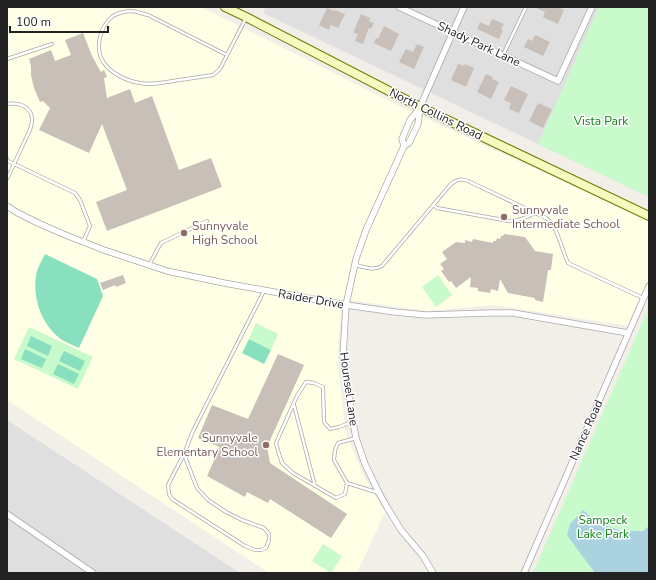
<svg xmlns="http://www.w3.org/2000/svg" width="656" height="580" viewBox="0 0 656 580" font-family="'Nunito Sans',sans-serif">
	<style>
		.residential { fill: #e0dfdf }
		.education { fill: #ffffe5 }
		.park { fill: #c8facc }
		.pitch { fill: #88e0be }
		.water { fill: #aad3df }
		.building { fill: #c7bfb8 }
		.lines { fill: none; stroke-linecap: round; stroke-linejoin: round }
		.lane-casing { stroke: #a9a9a9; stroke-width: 4 }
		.street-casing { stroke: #a9a9a9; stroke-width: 7 }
		.secondary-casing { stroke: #707d05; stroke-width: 10 }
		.lane { stroke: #fff; stroke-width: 2.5 }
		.street { stroke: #fff; stroke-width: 5.5 }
		.secondary { stroke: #f7fabf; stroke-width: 8 }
		.education-dot { fill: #8d6e63; stroke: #fff; stroke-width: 1.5 }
		.labels { text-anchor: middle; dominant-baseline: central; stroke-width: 3; stroke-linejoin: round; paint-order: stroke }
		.street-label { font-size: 12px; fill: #222; stroke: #fff }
		.park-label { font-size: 12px; fill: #0c8416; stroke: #fff }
		.education-label { font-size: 12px; fill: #785e54; stroke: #fff; text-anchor: start }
	</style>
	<rect width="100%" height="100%" fill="#f2efe9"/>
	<path class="residential" d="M265,7H649V197L263,13Z
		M7,420L240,573H7Z"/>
	<path class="education" d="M7,7H201L410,111L649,221V279L629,326L493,305L427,311L342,299L338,350V366L346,433L364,477L385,512L357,573H269L7,400Z"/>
	<path class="park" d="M599,7H649V197L538,144Z
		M438,275L452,295L436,307L422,287Z
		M649,307V573H533Z
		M256,323L278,334L271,350L249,339Z
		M29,327L93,357L78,389L14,359Z
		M323,544L342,556L331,573L312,561Z"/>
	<path class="pitch" d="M45,254L97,279L103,296L79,348C73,345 67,343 62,340C41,325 31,296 37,271C39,265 42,260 45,254Z
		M31,336L52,346L48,356L27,346Z
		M249,339L271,350L264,364L242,353Z
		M25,349L46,359L42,368L21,359Z
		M64,351L85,361L80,371L59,361Z
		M58,364L79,374L74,384L53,374Z"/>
	<path class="water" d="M583,510L598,523L622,531H643L649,526V573H595L567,535L570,524Z"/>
	<path class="building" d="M534,7H558L564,10L558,24L543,17L545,12Z
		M327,8L334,11L335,10L345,14L338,28L331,25L329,30L319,25Z
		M361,14L370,18L369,21L374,23L371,29L369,28L363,44L355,41L358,34L353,33Z
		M492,19L504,24L501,29L503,30L499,39L477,29L480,22L489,26Z
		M384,26L399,34L391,51L374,43L376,38L378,39Z
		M83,33L92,56L101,72L104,70L107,77L104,78L107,98L130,89L135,103L152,96L179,170L211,158L222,187L107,231L96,202L127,190L102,124L89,153L39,130L50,108L43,101L40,102L34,88L31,75V66L29,59L51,50L55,61L71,55L65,40Z
		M535,35L550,42L543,56L524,47L528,39L532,41Z
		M417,44L424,47L414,69L399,62L406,49L413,52Z
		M458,64L464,66L465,64L474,68L466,87L451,80Z
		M486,74L493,77L492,79L499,82L491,99L477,92Z
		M511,86L528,94L519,113L509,109L511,103L504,100Z
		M538,103L552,109L543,128L529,121Z
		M504,234L525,237L535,251L553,254L551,270H548L543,302L535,300V298L508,293L500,279L498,291L491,289L490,293L478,291V288L470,287L471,277L456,288L451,281L449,282L441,271L444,269L440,264L447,259L442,252L456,242L465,243V240L472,242L473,239L493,243V241H496L497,238L500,239L501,236H503Z
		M123,275L126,283L116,287L115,285L103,290L100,283Z
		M278,354L304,365L267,447L270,463L347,514L331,538L270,499L268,503L247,492L245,497L207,476L220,447L198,438L212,405L248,419Z"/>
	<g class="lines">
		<g class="lane-casing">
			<path id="lane" d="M227,55L148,15C143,14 138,12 133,11C127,11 118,13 113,16C100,26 94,49 104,63C112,74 127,81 140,83C152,85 162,83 173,81C186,79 199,77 213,75L220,69L246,18
				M503,55L526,7
				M7,59L52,44
				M7,104C17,102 29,105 32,117C33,121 31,126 30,130L7,179
				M7,159L8,161L75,193L80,200L90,226L83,242
				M433,205L437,208L509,221C519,221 526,218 535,213
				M149,265L161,243L207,221
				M355,265C365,267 373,271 382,266L450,185C456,180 460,178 468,181L546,218C557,225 562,250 568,263L587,272L643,298
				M294,405L315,486
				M352,422L339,427L330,429L324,422L323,387L314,383L306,382L297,396L276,443L279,454L282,463L293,473L336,498L345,494L347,483L334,460L335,450L338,443L356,438
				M184,454L168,485L169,494L172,499L245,546L255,550H261L266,548L269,540V534L264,528L242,520L226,512L208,500L197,488L184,454L193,431L264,291
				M347,483L379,493"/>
		</g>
		<g class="street-casing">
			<path id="street" d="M399,7L558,81L592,7
				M404,146L402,139L410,120L420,108
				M7,206L16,212L38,223L63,234L104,250L167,271L224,283L346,305L395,312L426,315L489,313H513L628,333
				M7,514L93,573
				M433,573L423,556L401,530L387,507L379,493L365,464L356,438L351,411L343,356L346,305L356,259L366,230L404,146L409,143L418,124L420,107L464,7
				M524,573L649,286"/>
		</g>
		<g class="secondary-casing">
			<path id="secondary" d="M225,7L246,17L420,107L649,216"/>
		</g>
		<use href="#lane" class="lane"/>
		<use href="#street" class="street"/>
		<use href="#secondary" class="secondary"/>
	</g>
	<g class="education-dot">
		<circle cx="504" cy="217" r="4"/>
		<circle cx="184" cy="233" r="4"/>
		<circle cx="266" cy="445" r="4"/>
	</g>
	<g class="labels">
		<g class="street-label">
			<text transform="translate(479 44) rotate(25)">Shady Park Lane</text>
			<text transform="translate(436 114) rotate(26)">North Collins Road</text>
			<text transform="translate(311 299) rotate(10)">Raider Drive</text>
			<text transform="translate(349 389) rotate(82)">Hounsel Lane</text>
			<text transform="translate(586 430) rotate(-66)">Nance Road</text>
		</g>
		<g class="park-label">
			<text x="601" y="121">Vista Park</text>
			<text x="603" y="520">Sampeck<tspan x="603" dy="14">Lake Park</tspan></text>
		</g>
		<g class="education-label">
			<text x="512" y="210">Sunnyvale<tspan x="512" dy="14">Intermediate School</tspan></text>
			<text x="192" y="226">Sunnyvale<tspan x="192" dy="14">High School</tspan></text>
			<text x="258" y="438" text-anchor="end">Sunnyvale<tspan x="258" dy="14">Elementary School</tspan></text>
		</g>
	</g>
	<rect width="656" height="580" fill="none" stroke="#222222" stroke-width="16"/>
	<path d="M10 26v6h98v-6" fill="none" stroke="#222222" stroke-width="2"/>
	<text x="16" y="26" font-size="12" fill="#222222" stroke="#ffffff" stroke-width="3" paint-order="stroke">100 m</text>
</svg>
